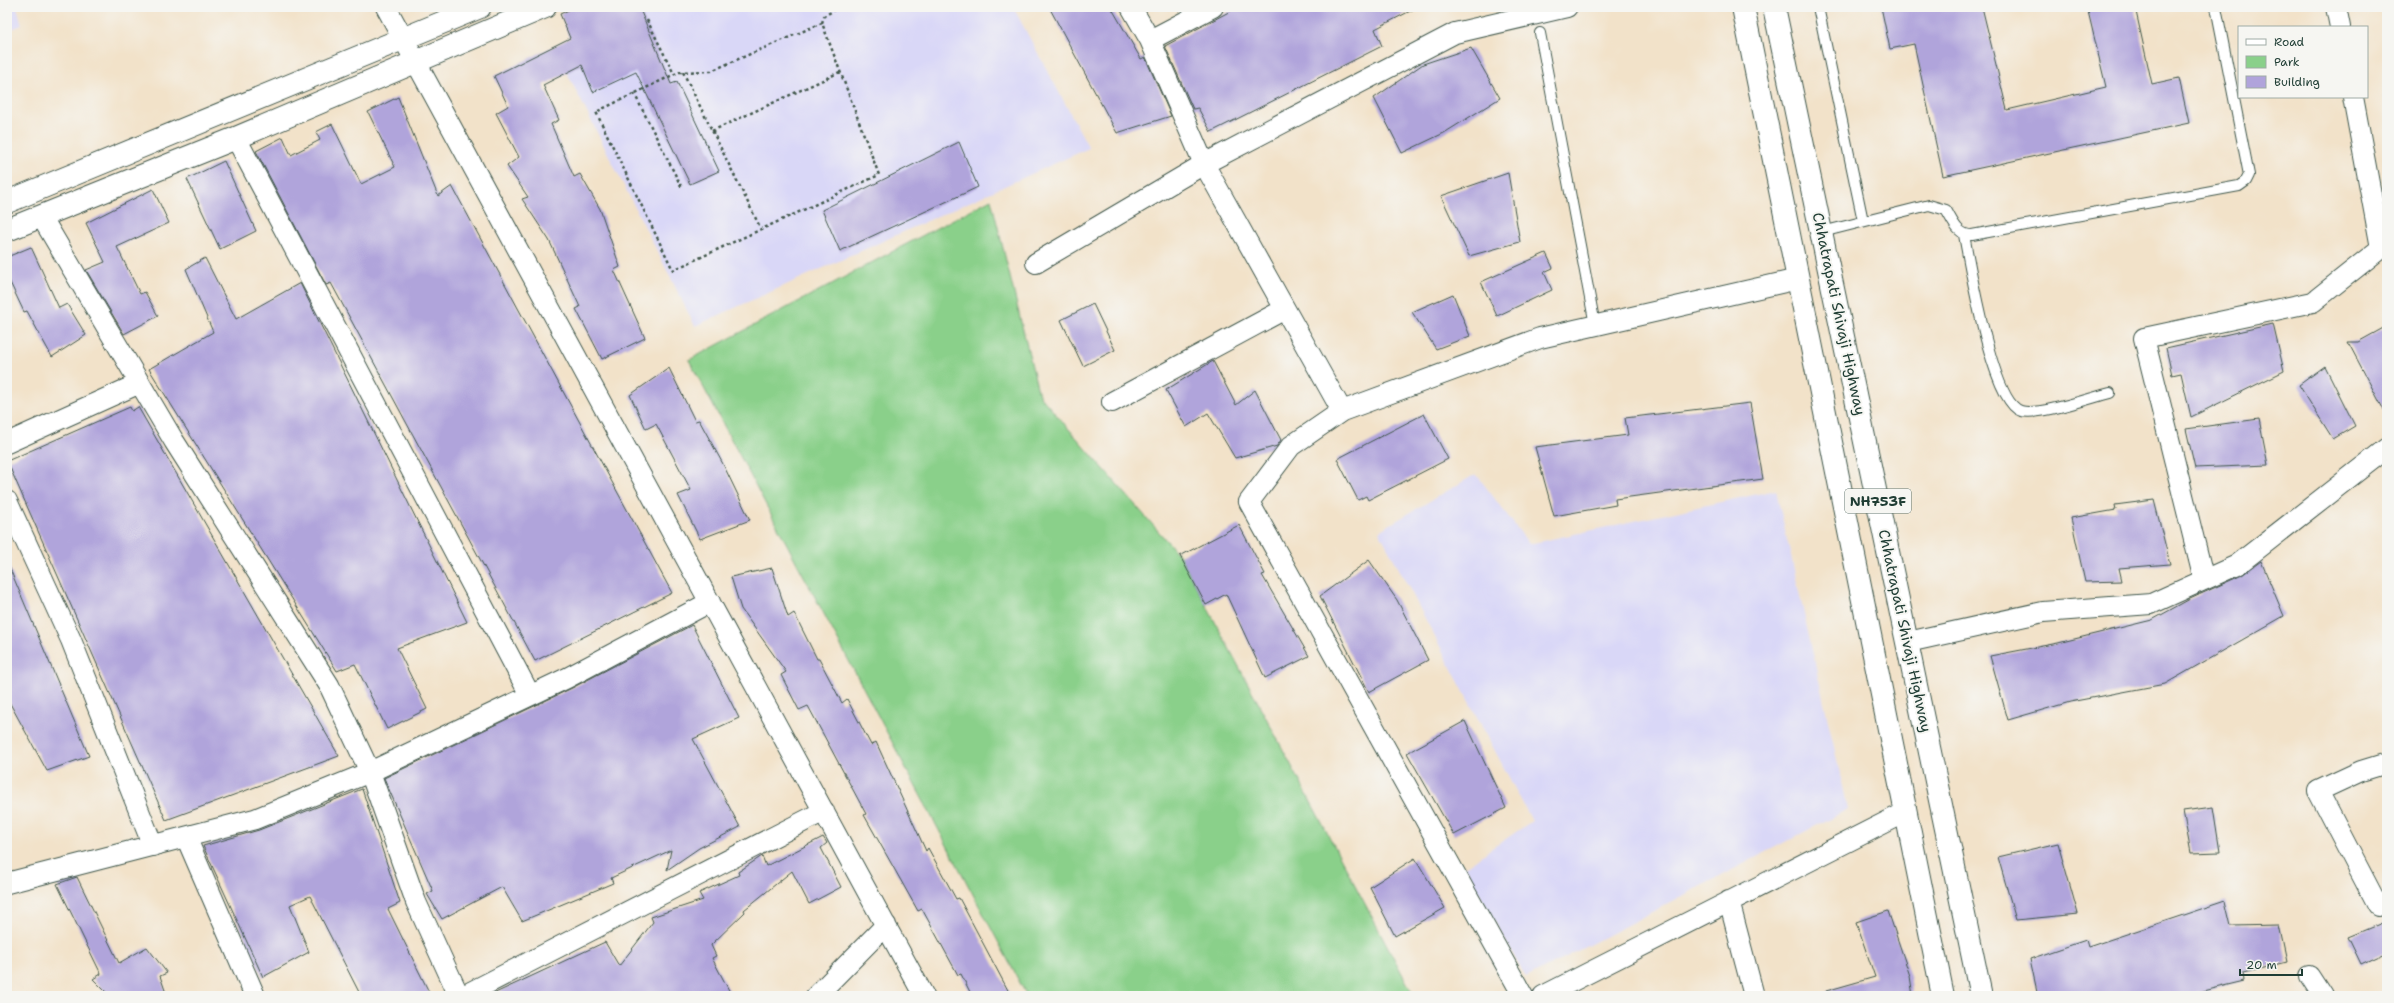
<svg xmlns="http://www.w3.org/2000/svg" width="2394" height="1003" viewBox="0 0 2394 1003" font-family="'Shantell Sans',sans-serif">
	<style>
		.built { fill: #d9d7f7 }
		.green { fill: #8ad08a; stroke: #54865f }
		.building { fill: #b0a4db }
		.lines { fill: none; stroke-linecap: round; stroke-linejoin: round }
		.service-casing { stroke: #3f564a; stroke-width: 12 }
		.minor-casing { stroke: #3f564a; stroke-width: 22 }
		.tertiary-casing { stroke: #3f564a; stroke-width: 24 }
		.trunk-casing { stroke: #3f564a; stroke-width: 24 }
		.path { stroke: #3f564a; stroke-width: 2.5; stroke-dasharray: 3 3; stroke-linecap: butt }
		.service { stroke: #fff; stroke-width: 10 }
		.minor { stroke: #fff; stroke-width: 20 }
		.tertiary { stroke: #fff; stroke-width: 22 }
		.trunk { stroke: #fff; stroke-width: 22 }
		.labels { text-anchor: middle; dominant-baseline: central; stroke-width: 4; stroke-linejoin: round; paint-order: stroke }
		.shield { fill: #f6f6f2; stroke: #60746d; stroke-width: 1 }
		.shield-label { font-size: 14px; font-weight: bold; fill: #1f3d34 }
		.street-label { font-size: 15px; fill: #1f3d34; stroke: #f6f6f2 }
	</style>
	<rect width="100%" height="100%" fill="#f6f6f2"/>
	<filter id="ink" filterUnits="userSpaceOnUse"><feTurbulence type="fractalNoise" baseFrequency=".025" numOctaves="2"/><feDisplacementMap in="SourceGraphic" scale="8" xChannelSelector="R" yChannelSelector="G"/><feConvolveMatrix kernelMatrix="1 2 1 2 8 2 1 2 1" color-interpolation-filters="sRGB"/></filter>
	<filter id="wash" filterUnits="userSpaceOnUse"><feTurbulence type="fractalNoise" baseFrequency=".012" numOctaves="4" result="noise"/><feDisplacementMap in="SourceGraphic" scale="16" xChannelSelector="R" yChannelSelector="G"/><feGaussianBlur stdDeviation="0.9" result="paint"/><feColorMatrix in="noise" values="0 0 0 0 0 0 0 0 0 0 0 0 0 0 0 0 0 1.4 0 .05"/><feComposite in="paint" operator="in"/></filter>
	<g filter="url(#wash)">
		<rect width="100%" height="100%" fill="#f2e2c9"/>
		<path class="built" d="M7,7H17L22,25L7,31Z
			M625,7H1013L1089,148L695,326L561,61Z
			M1476,474L1529,544L1776,490L1848,809L1526,978L1465,867L1532,821L1379,531Z"/>
		<path class="green" d="M991,199L1039,395L1180,556L1414,996H1027L689,360Z"/>
		<g id="blocks">
			<path class="building" d="M575,7H639L671,84L677,82L719,171L690,184L636,72L593,92L582,65L543,85L559,120L551,124L574,177L580,174L600,209L620,267L614,270L645,338L602,359L576,309L580,307L549,240L522,199L528,197L507,166L519,157L496,113L508,106L494,76L570,38L560,14Z
				M1049,7H1111L1141,59L1145,57L1171,116L1117,133Z
				M1238,7H1418L1375,29L1382,46L1211,132L1198,108L1193,109L1165,46Z
				M1881,7H1982L2007,110L2106,87L2087,7H2135L2152,84L2179,78L2189,123L1943,176L1914,44L1890,49Z
				M1471,48L1500,98L1444,133L1402,153L1374,98L1423,64Z
				M398,97L438,196L452,186L672,593L535,661L331,283L326,285L256,151L283,137L291,155L320,140L316,132L332,124L361,184L395,167L368,112Z
				M959,142L978,187L840,251L822,210Z
				M224,161L256,231L220,249L187,179Z
				M1508,173L1520,242L1469,256L1441,196Z
				M153,189L169,223L117,247L140,294L145,292L158,316L124,334L86,270L105,262L86,223Z
				M31,247L59,308L67,304L86,335L52,357L27,311L24,312L7,276V257Z
				M1546,253L1553,268L1544,272L1552,290L1497,316L1481,282Z
				M205,258L236,319L300,283L467,622L397,648L427,709L387,729L355,664L337,671L149,369L213,332L186,269Z
				M1453,294L1470,336L1436,349L1412,312Z
				M1093,304L1115,350L1083,366L1061,320Z
				M2273,324L2284,371L2191,417L2181,373L2172,375L2166,348Z
				M2387,326V416L2348,342H2358Z
				M1213,361L1236,405L1255,390L1281,440L1277,446L1235,458L1208,413L1186,427L1166,390Z
				M2325,366L2355,426L2333,439L2299,385Z
				M669,368L695,421L699,420L723,464L750,520L700,539L678,495L691,490L656,424L646,429L630,395Z
				M1750,403L1763,479L1615,499L1616,505L1554,516L1535,447L1628,435L1625,418Z
				M130,407L132,411L138,407L339,756L166,820L7,461Z
				M1424,414L1448,459L1368,500L1366,496L1358,500L1337,459Z
				M2259,419L2268,465L2195,468L2186,429Z
				M2154,500L2170,564L2119,568L2122,581L2085,582L2071,518L2116,510L2115,505Z
				M1239,525L1265,574L1262,575L1309,656L1265,678L1226,594L1206,605L1180,556Z
				M1369,560L1397,600L1428,660L1369,692L1320,596Z
				M2261,561L2284,616L2165,684L2070,702L2008,720L1990,656L2058,643L2152,620L2190,599L2242,575Z
				M7,562L89,756L47,771L7,698Z
				M772,568L788,617L794,613L817,659H819L842,703L847,699L871,745L876,742L926,851L928,848L956,899L959,898L1011,996H972L961,974L958,975L922,909L918,911L864,815L866,814L808,706L799,710L781,675L786,672L741,609L731,577Z
				M692,625L739,718L693,739L740,827L699,848L667,870L671,850L611,878L613,883L522,921L502,887L442,919L427,894L433,891L384,778L572,688Z
				M1465,721L1506,808L1454,835L1407,753Z
				M362,789L400,903L388,909L431,996H361L310,896L290,905L309,952L263,977L203,846L259,830Z
				M2213,807L2220,852L2191,853L2183,811Z
				M823,837L827,843L821,848L841,887L809,904L792,871L744,910L745,912L711,945L716,956L712,958L732,996H489L605,942L619,966L653,922L651,917L703,900L699,893L739,875L738,872L762,856L766,866Z
				M2058,843L2078,914L2016,920L1998,857Z
				M1415,858L1445,908L1395,936L1370,887Z
				M77,877L119,963L147,947L167,973L160,976L167,996H110L93,979L101,974L57,884Z
				M2225,901L2231,926L2279,925L2287,962L2243,973L2244,981L2182,996H2038L2030,959L2086,940L2088,947Z
				M1888,911L1910,976L1913,996H1827L1826,991L1875,977L1856,922Z
				M2387,921V952L2361,964L2348,937Z"/>
		</g>
	</g>
	<g filter="url(#ink)">
		<use href="#blocks" fill-opacity="0" stroke="#3f564a" stroke-width="1"/>
		<g class="lines">
			<g class="service-casing">
				<path id="service" d="M1818,7L1863,221
					M1540,33L1595,325
					M1822,232L1929,205L1946,210C1953,221 1957,235 1972,235L2239,186L2246,181L2249,175L2216,7
					M1964,235C1970,265 1992,403 2021,411C2039,416 2090,398 2110,393"/>
			</g>
			<g class="minor-casing">
				<path id="minor" d="M386,7L924,996
					M1131,7L1150,40L1213,7
					M2336,7L2340,27
					M1150,40L1204,164L1342,411
					M2353,97L2381,248
					M236,138L530,695
					M41,216L174,441L329,685L370,772L416,902L459,996
					M1036,263L1204,164L1455,33L1567,7
					M1112,402L1285,309
					M7,443L140,383
					M7,501L71,640L153,846
					M2204,580L2144,338L2313,302L2381,248L2387,247
					M1908,642L2043,612L2151,604L2237,565L2387,448
					M186,837L255,996
					M7,883L255,819L370,772L567,678L710,602
					M1729,901L1754,996
					M2378,906L2318,791L2361,771L2387,763
					M2310,976L2323,996
					M463,996L824,811
					M816,996L886,925
					M1523,996L1249,502L1291,446L1342,411L1540,338L1798,279
					M1543,996L1906,812"/>
			</g>
			<g class="tertiary-casing">
				<path id="tertiary" d="M7,202L480,7
					M7,230L236,138L545,7"/>
			</g>
			<g class="trunk-casing">
				<path id="trunk" d="M1743,7L1943,996
					M1774,7L1981,996"/>
			</g>
			<path class="path" d="M647,20L674,74
				M822,23L711,71L679,72L596,112L673,270L879,175L822,23L824,16L840,7
				M683,72L761,229
				M634,93L682,188
				M712,131L840,72"/>
			<use href="#service" class="service"/>
			<use href="#minor" class="minor"/>
			<use href="#tertiary" class="tertiary"/>
			<use href="#trunk" class="trunk"/>
		</g>
	</g>
	<g class="labels">
		<rect class="shield" x="1845" y="489" width="66" height="24" rx="3"/>
		<g class="shield-label">
			<text x="1878" y="501">NH753F</text>
		</g>
		<g class="street-label">
			<text transform="translate(1839 314) rotate(78)">Chhatrapati Shivaji Highway</text>
			<text transform="translate(1905 631) rotate(78)">Chhatrapati Shivaji Highway</text>
		</g>
	</g>
	<rect width="2394" height="1003" fill="none" stroke="#f6f6f2" stroke-width="24"/>
	<rect x="2238" y="26" width="130" height="72" fill="#f6f6f2" stroke="#a0aca6"/>
	<rect x="2246" y="39" width="20" height="6" fill="#ffffff" stroke="#a0aca6"/>
	<text x="2274" y="46" font-size="12" fill="#1f3d34">Road</text>
	<rect x="2246" y="56" width="20" height="12" fill="#8ad08a" stroke="#a0aca6"/>
	<text x="2274" y="66" font-size="12" fill="#1f3d34">Park</text>
	<rect x="2246" y="76" width="20" height="12" fill="#b0a4db" stroke="#a0aca6"/>
	<text x="2274" y="86" font-size="12" fill="#1f3d34">Building</text>
	<path d="M2240 969v6h62v-6" fill="none" stroke="#1f3d34" stroke-width="2"/>
	<text x="2246" y="969" font-size="12" fill="#1f3d34" stroke="#f6f6f2" stroke-width="3" paint-order="stroke">20 m</text>
</svg>
